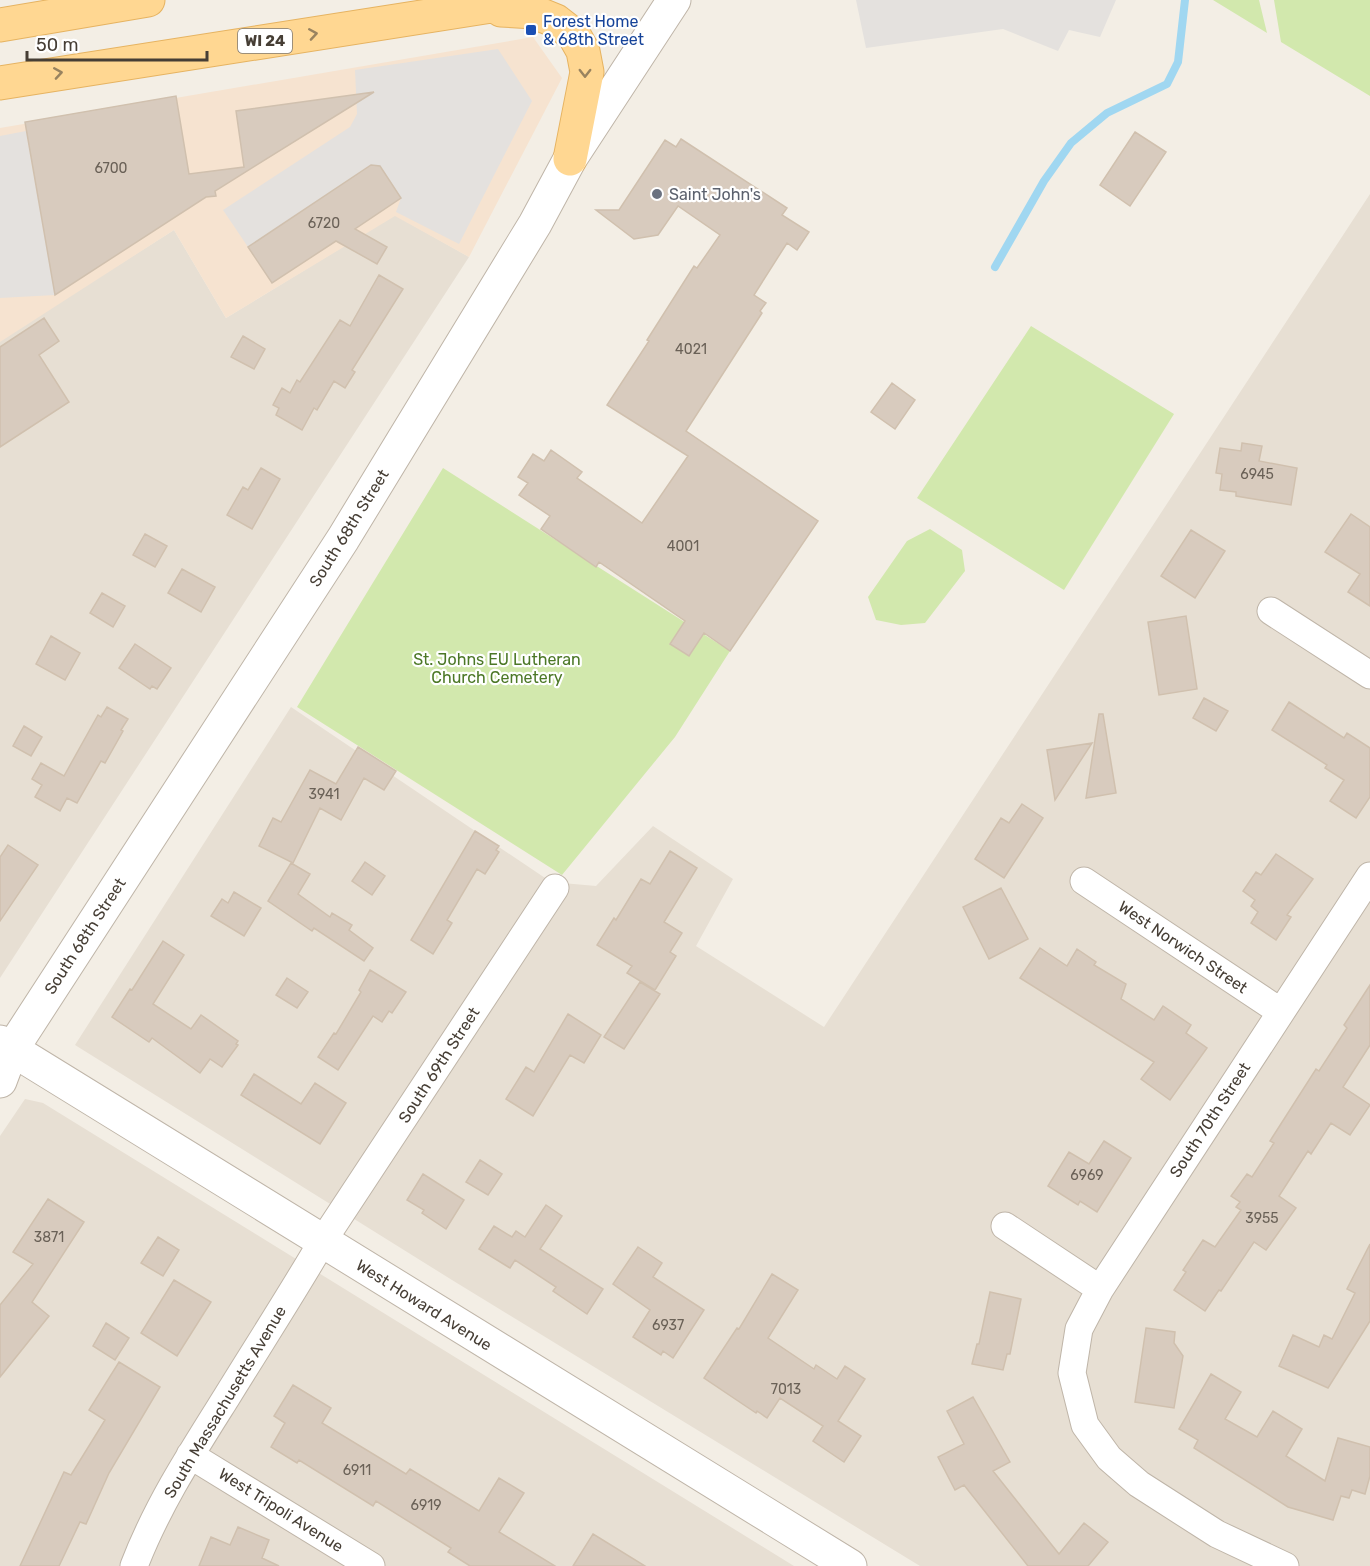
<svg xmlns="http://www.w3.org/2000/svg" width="1370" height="1566" viewBox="0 0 1370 1566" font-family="Rubik,sans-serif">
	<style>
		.residential { fill: #e7dfd3 }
		.commercial { fill: #f6e3d0 }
		.green { fill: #d2e8ad }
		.parking { fill: #e4e1de }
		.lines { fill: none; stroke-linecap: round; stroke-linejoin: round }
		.stream { stroke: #a0d7f1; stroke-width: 8 }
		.building { fill: #d8cbbe; stroke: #d0c0ae; stroke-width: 1.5 }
		.minor-casing { stroke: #bfb5a8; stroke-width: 29 }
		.tertiary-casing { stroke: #bfb5a8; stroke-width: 35 }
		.primary-casing { stroke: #e6b361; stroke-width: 35 }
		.minor { stroke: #fff; stroke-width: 27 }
		.tertiary { stroke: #fff; stroke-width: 33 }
		.primary { stroke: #ffd792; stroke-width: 33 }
		.oneway { stroke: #99835f }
		.transit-dot { fill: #1a4fb4; stroke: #fff; stroke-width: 2 }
		.worship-dot { fill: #6b7280; stroke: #fff; stroke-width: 2 }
		.labels { text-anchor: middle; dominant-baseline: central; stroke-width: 4.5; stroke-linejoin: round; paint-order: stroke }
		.number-label { font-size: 14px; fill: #6a6157 }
		.shield { fill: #fff; stroke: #7e7872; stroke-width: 1.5 }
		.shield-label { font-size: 15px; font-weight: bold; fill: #463e35 }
		.transit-label { font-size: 16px; fill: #164399; stroke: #fff; text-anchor: start }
		.worship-label { font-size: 16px; fill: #5b616d; stroke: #fff; text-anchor: start }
		.street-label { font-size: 16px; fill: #463e35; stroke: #fff }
		.park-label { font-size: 16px; fill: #4c7827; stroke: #fff }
	</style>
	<rect width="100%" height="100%" fill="#f3eee5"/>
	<path class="residential" d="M1370,194V1566H920L452,1280L75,1045L291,707L551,882L596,886L653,826L733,879L696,946L824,1027Z
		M395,215L469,257L0,978V340L174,230L226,318Z
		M25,1099L43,1103L794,1566H0V1136Z"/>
	<path class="commercial" d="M533,37L562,78L469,257L395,216L226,318L174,230L0,342V128Z"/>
	<path class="green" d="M1213,0H1259L1267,33Z
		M1274,0H1370V96L1281,42Z
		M1031,326L1174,414L1064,590L917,498Z
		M443,468L730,651L675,737L562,875L297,707Z
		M930,529L962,550L965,571L925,623L901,625L876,620L868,597L907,541Z"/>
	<path class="parking" d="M856,0H1116L1100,37L1069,30L1058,51L1003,29L866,48Z
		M498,49L532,101L459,244L396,212L401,198L380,166L371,165L248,247L223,210L350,127L357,114L355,70Z
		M26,131L55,295L0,298V136Z"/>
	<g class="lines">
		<path class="stream" d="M995,267L1044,181L1071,143L1107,113L1167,84L1178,62L1185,0"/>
	</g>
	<path class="building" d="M374,92L215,191L216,196L206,197L55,295L25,122L176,96L189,174L244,167L236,111Z
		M1135,132L1166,152L1130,206L1100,185Z
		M681,139L787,208L782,215L809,232L797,250L787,243L754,295L766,303L760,311L762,313L686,431L818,521L730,651L704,633L689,656L670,644L685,621L599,562L596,567L541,529L550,516L519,495L528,483L518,477L533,454L544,461L551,450L582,472L577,478L642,523L688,456L607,405L649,341L647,340L694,266L697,268L720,235L678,206L658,235L634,239L596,210H619L665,140L676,147Z
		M371,165L380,166L401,198L355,229L387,247L377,264L336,241L272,283L248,247Z
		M379,275L403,289L352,370L355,372L345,388L334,381L317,410L314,408L302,430L276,415L279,408L273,405L282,388L290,393L297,380L300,382L340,320L350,326Z
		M44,318L59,341L39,355L69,402L0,447V347Z
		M243,336L265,349L254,369L231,357Z
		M892,383L915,400L895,429L871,412Z
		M1242,443L1262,446L1259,461L1297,468L1291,505L1236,496V492L1220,490L1222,474L1216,473L1220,448L1241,451Z
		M261,468L280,479L252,529L227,515L243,487L248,490Z
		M1351,514L1370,527V606L1348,592L1360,574L1325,552Z
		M1191,530L1225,551L1195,598L1161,576Z
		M145,534L167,546L155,567L133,555Z
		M182,569L215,587L201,612L168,593Z
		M102,593L125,606L113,627L90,613Z
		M1186,616L1197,689L1159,695L1148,622Z
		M51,636L80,653L65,680L36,664Z
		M135,644L171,668L157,689L152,686L150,689L119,668Z
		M1204,698L1228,711L1216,731L1193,718Z
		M1289,702L1344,738L1347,733L1370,748V797L1356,818L1330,801L1344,780L1325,768L1327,765L1272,730Z
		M107,707L128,719L121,730L123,731L105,763L101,761L77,803L67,798L60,811L35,797L42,785L32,779L41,763L64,776L98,715L101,717Z
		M1099,714H1103L1116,793L1086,798Z
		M24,726L42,737L31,756L13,746Z
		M1092,743L1055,800L1047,750Z
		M358,747L396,771L384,790L364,778L341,820L320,808L293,863L259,846L273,818L281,822L310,770L336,784Z
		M1022,804L1043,818L1004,878L975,859L1001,818L1009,823Z
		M475,831L499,846L496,850L499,852L485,874L477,869L447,920L452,923L433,954L411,940Z
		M8,845L38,865L0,921V857Z
		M670,851L697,868L664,922L682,933L670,952L676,956L655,990L627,973L632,966L597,945L614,918L616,920L641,879L650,884Z
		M1276,854L1313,879L1287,915L1291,917L1276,940L1251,923L1258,912L1251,906L1255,900L1243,891L1256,872L1261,875Z
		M365,862L385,876L372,895L352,881Z
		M291,863L310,874L298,894L330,917L332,913L352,925L349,930L373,948L364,961L314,928L312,931L268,901Z
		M1001,888L1028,939L989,959L963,907Z
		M234,892L261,908L244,936L211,916L222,899L228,903Z
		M163,941L184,955L153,1004L191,1029L201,1015L238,1041L236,1044L238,1045L222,1067L210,1059L200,1073L152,1038L149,1042L112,1017L130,989L132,990Z
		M1040,948L1067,966L1077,949L1096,962L1094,965L1126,984L1121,999L1154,1020L1163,1006L1191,1025L1186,1033L1207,1048L1170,1100L1141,1079L1154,1062L1020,978Z
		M370,970L406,992L392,1013L389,1011L382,1022L373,1016L338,1070L318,1057L334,1033L336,1034L361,992L359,990Z
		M287,978L308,992L297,1008L276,995Z
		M640,982L660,994L624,1049L604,1037Z
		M1370,985V1045L1343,1087L1370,1105L1350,1135L1331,1123L1311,1154L1308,1151L1279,1196L1296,1208L1266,1250L1254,1242L1221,1291L1219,1290L1205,1311L1174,1290L1186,1272L1183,1270L1203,1240L1215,1247L1241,1210L1236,1207L1240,1202L1231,1196L1247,1174L1252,1177L1274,1143L1270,1141L1316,1069L1319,1071L1347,1028L1344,1025Z
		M568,1014L601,1035L584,1063L570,1055L533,1116L506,1099L526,1067L534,1072Z
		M254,1074L301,1104L315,1083L346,1103L320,1144L241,1095Z
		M1104,1141L1131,1158L1097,1212L1080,1201L1078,1205L1048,1186L1069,1152L1089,1164Z
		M480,1160L502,1174L488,1195L466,1182Z
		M423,1174L464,1200L446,1229L422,1213L424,1210L407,1200Z
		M48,1199L84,1222L32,1302L49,1316L0,1377V1305L33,1264L13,1252Z
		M546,1205L562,1216L540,1249L603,1289L587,1314L553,1291L556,1287L515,1260L510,1268L479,1249L494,1226L512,1237L516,1231L525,1237Z
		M158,1237L179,1250L163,1276L141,1263Z
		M1370,1244V1321L1328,1388L1279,1366L1293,1335L1319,1347L1324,1335L1332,1339L1355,1293L1347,1289Z
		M638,1247L662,1263L653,1277L704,1310L673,1358L663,1351L661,1355L633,1337L650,1310L613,1284Z
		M772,1274L798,1290L768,1338L814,1369L816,1365L837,1379L845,1366L865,1379L838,1421L861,1436L844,1462L813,1441L823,1426L780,1398L767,1418L757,1411L756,1413L704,1378L737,1328L739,1329Z
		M174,1280L211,1302L177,1356L141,1333Z
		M990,1292L1021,1299L1010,1354H1007L1003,1370L972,1364L977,1344H979Z
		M106,1323L129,1338L115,1360L93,1346Z
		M1146,1328L1175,1332L1174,1343L1183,1356L1174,1408L1135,1402Z
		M119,1362L160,1387L109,1473L86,1524L80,1522L59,1566H20L64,1472L71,1475L105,1420L89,1410Z
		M1211,1374L1241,1392L1225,1419L1257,1437L1273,1411L1302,1429L1286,1456L1325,1481L1338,1438L1370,1447V1476L1365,1494L1352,1490L1349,1498L1341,1496L1333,1520L1288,1507L1194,1448L1198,1440L1179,1429Z
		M293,1385L331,1408L322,1423L406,1474L410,1469L479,1511L499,1478L524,1493L499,1532L555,1566H470L448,1552L451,1548L376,1501L373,1506L299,1460L297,1463L271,1447L285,1423L274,1416Z
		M973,1397L1010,1462L993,1471L1059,1554L1084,1523L1108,1542L1088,1566H1028L964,1485L955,1490L938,1457L964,1444L947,1411Z
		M238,1527L269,1540L262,1558L279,1566H199L211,1537L230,1545Z
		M593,1534L645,1566H573Z"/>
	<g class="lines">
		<g class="minor-casing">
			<path id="minor" d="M1271,611L1370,675
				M1084,881L1281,1012
				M1005,1226L1100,1289
				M190,1455L371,1566
				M134,1566C157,1506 192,1452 226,1398C258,1346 291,1295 322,1242L555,888
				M1285,1566L1217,1534L1139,1484L1109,1458L1085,1425L1072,1373L1079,1329L1100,1289L1370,876"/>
		</g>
		<g class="tertiary-casing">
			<path id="tertiary" d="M0,1042L850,1566
				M0,1081L12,1049L343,539L535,224L570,159L674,0"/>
		</g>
		<g class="primary-casing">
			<path id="primary" d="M501,10L534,12L556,21L574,35L583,51L587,72L570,159
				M0,25L148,0
				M0,83L530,0"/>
		</g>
		<use href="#minor" class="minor"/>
		<use href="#tertiary" class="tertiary"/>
		<use href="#primary" class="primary"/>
	</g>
	<defs><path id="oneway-chevron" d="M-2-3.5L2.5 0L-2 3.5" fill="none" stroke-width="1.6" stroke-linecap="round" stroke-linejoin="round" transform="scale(1.5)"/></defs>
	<g class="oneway">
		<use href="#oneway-chevron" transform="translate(313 34) rotate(-9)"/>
		<use href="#oneway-chevron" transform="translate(58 73) rotate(-9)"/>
		<use href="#oneway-chevron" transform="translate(585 73) rotate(90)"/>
	</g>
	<rect class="transit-dot" x="525" y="24" width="12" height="12" rx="3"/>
	<circle class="worship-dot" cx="657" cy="194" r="6"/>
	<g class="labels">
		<g class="number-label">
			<text x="111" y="168">6700</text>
			<text x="324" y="223">6720</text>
			<text x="691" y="349">4021</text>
			<text x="1257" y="474">6945</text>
			<text x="683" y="546">4001</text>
			<text x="324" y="794">3941</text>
			<text x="1087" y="1175">6969</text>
			<text x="1262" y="1218">3955</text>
			<text x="49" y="1237">3871</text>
			<text x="668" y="1325">6937</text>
			<text x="786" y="1389">7013</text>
			<text x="357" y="1470">6911</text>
			<text x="426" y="1505">6919</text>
		</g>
		<rect class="shield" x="238" y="29" width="54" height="24" rx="4.5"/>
		<g class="shield-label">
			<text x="265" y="41">WI 24</text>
		</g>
		<g class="transit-label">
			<text x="543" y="21">Forest Home<tspan x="543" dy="18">&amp; 68th Street</tspan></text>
		</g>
		<g class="worship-label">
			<text x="669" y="194">Saint John's</text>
		</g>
		<g class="street-label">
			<text transform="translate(349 528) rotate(-58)">South 68th Street</text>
			<text transform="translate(85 936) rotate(-57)">South 68th Street</text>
			<text transform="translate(1183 947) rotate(34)">West Norwich Street</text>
			<text transform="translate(439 1065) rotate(-57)">South 69th Street</text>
			<text transform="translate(1210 1120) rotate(-57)">South 70th Street</text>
			<text transform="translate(424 1305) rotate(32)">West Howard Avenue</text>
			<text transform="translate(225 1402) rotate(-59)">South Massachusetts Avenue</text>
			<text transform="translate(281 1510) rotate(32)">West Tripoli Avenue</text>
		</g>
		<g class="park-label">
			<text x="497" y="659">St. Johns EU Lutheran<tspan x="497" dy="18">Church Cemetery</tspan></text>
		</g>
	</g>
	<path d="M27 51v9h180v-9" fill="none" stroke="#463e35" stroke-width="3"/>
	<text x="36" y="51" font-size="18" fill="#463e35" stroke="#ffffff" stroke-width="4.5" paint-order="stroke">50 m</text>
</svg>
